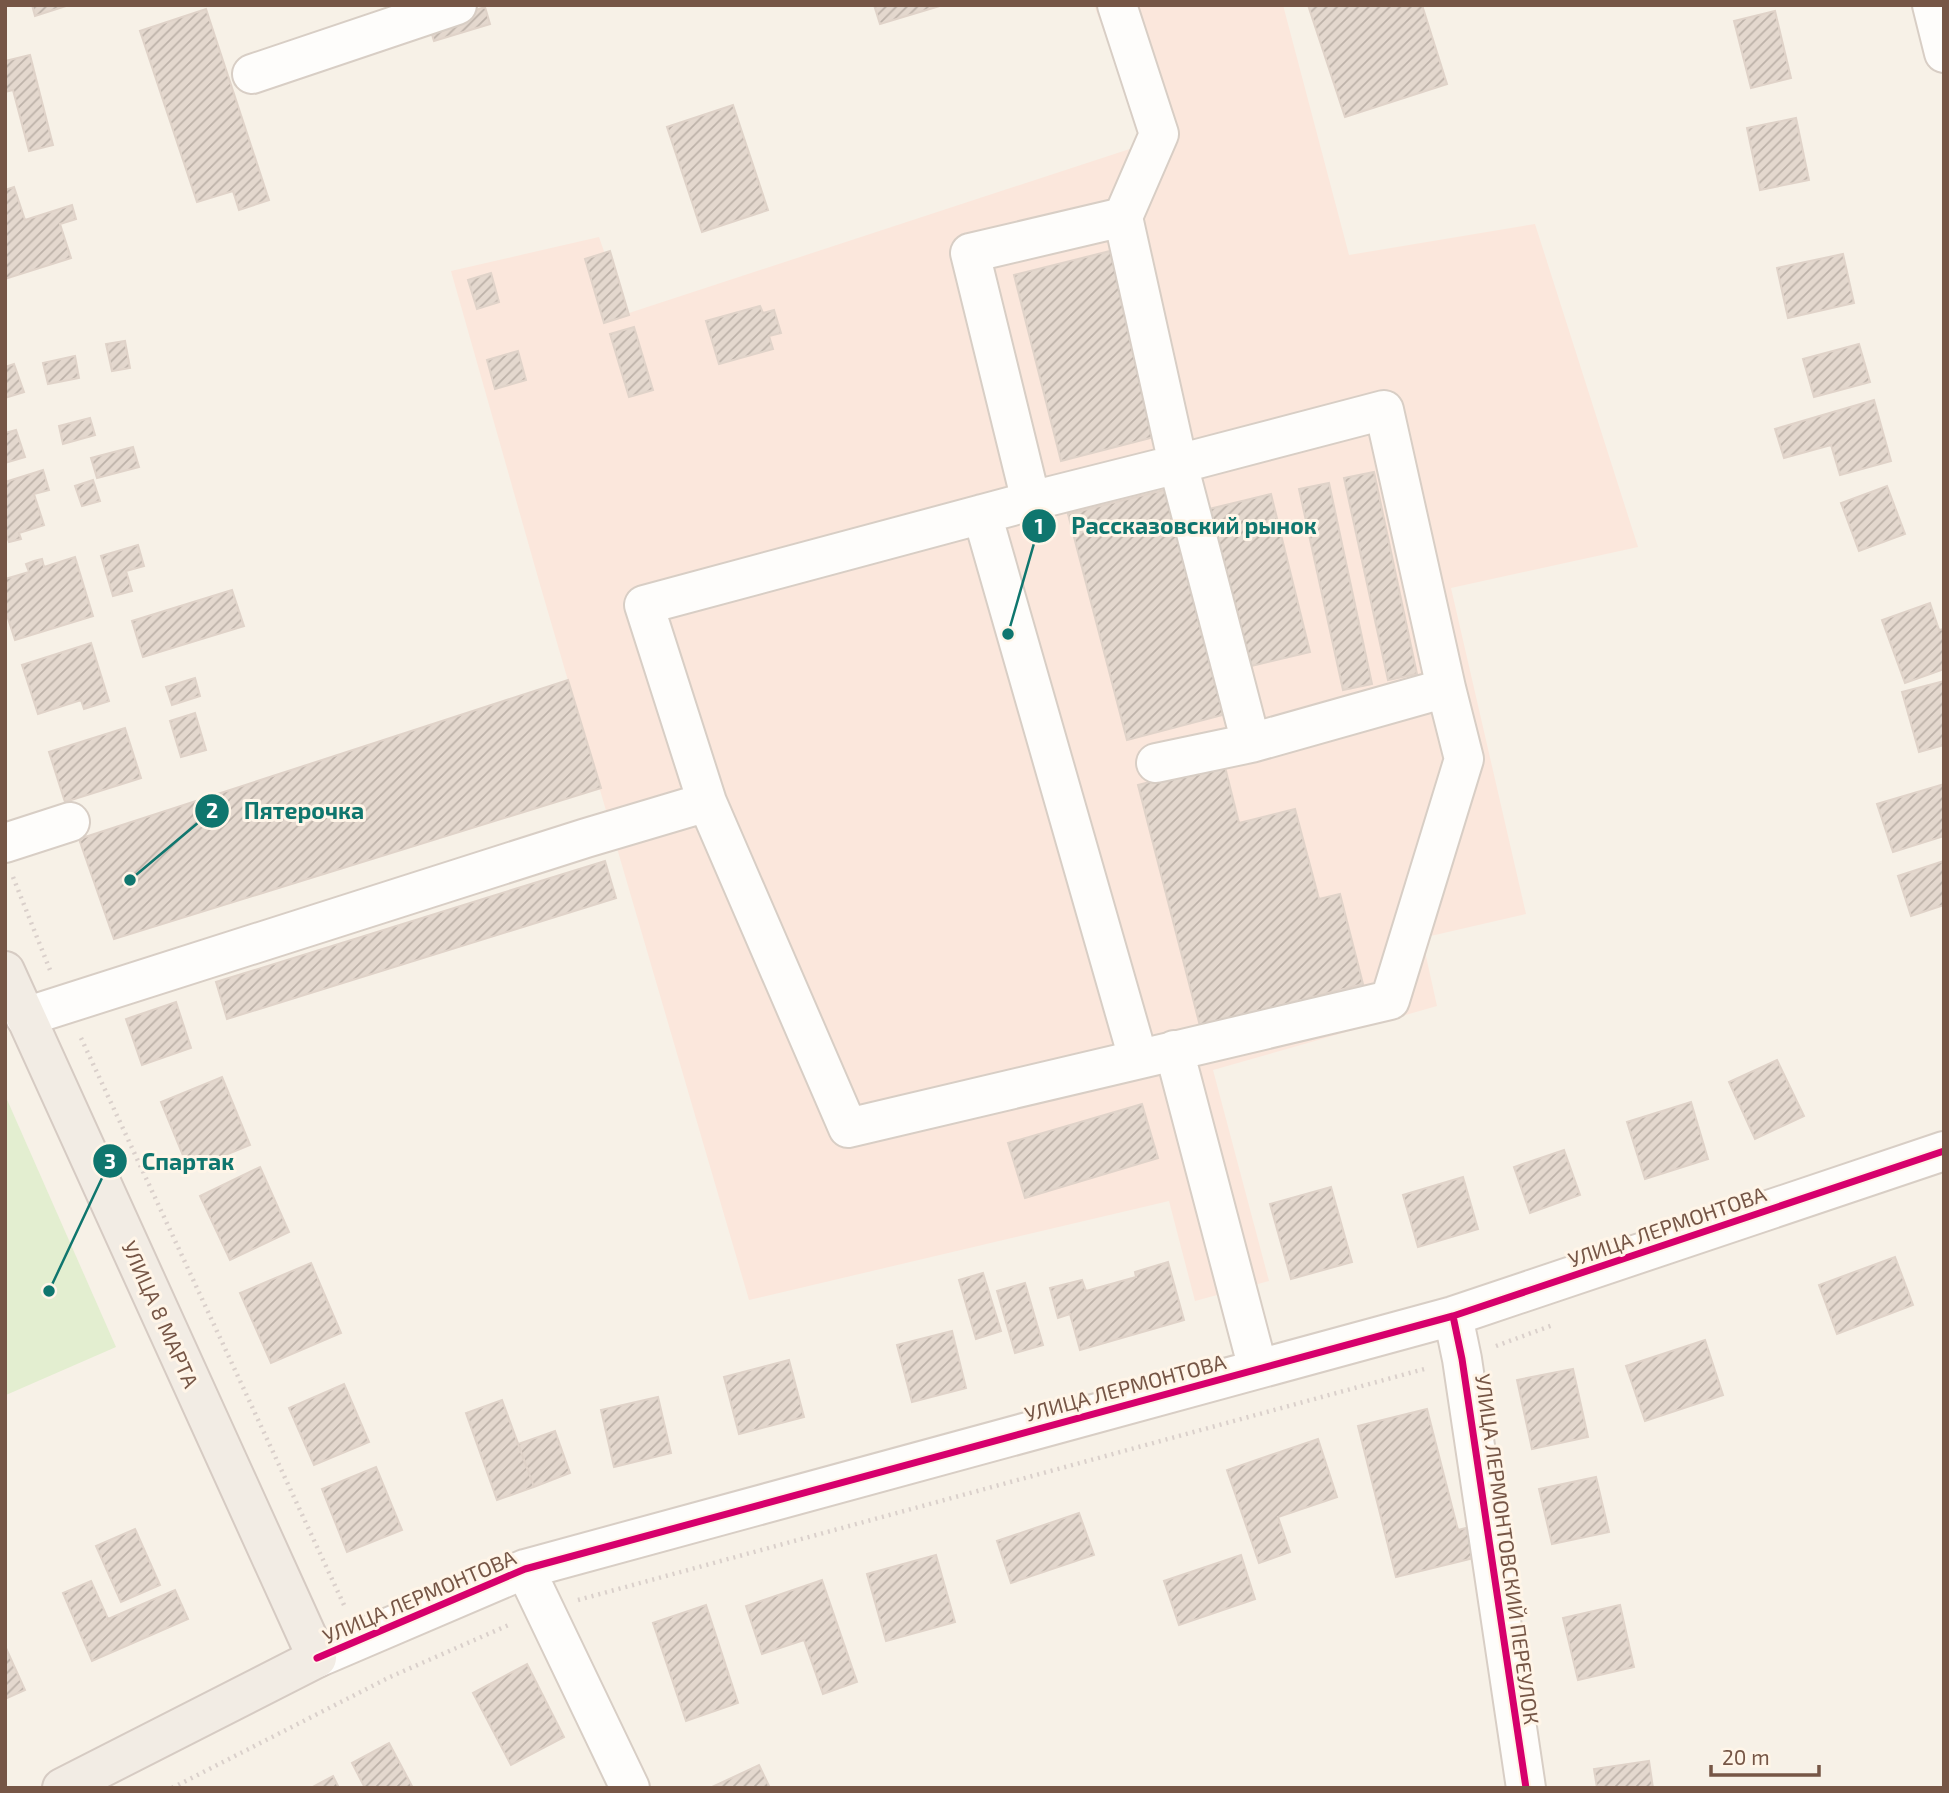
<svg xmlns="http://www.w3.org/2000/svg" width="1949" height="1793" viewBox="0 0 1949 1793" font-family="'Exo 2',sans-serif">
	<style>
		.commercial { fill: #fbe7dc }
		.garden { fill: #e3eed0 }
		.building { fill: url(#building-hatch); stroke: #e0d3c9; stroke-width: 2 }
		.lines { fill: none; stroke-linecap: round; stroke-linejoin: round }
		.minor-casing { stroke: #d8cec5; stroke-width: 42 }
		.major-casing { stroke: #d6cbc3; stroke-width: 42 }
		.path { stroke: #dad0cb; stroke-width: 4.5; stroke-dasharray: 2 5; stroke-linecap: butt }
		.minor { stroke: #fefdfb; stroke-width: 38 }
		.major { stroke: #f2ece4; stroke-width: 38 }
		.cycleway-casing { stroke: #fff5e8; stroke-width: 11 }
		.cycleway { stroke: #d6006c; stroke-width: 7 }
		.labels { text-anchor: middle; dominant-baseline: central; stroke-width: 6; stroke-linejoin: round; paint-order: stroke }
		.street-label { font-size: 21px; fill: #765646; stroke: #fff5e8 }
		.leader { fill: none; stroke: #0f766e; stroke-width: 2.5 }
		.callout-dot { fill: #0f766e; stroke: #fff5e8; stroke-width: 2.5 }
		.mark-label { font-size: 21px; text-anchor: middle; font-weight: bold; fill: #fff }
		.callout-label { font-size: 23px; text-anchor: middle; font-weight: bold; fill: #0f766e; stroke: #fff5e8; stroke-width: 6; stroke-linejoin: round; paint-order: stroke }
	</style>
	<defs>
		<pattern id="building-hatch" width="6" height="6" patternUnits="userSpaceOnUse" patternTransform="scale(1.75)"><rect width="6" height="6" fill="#e4d8ce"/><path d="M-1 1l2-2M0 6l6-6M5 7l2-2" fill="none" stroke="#bdb2a9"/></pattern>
	</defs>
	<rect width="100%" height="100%" fill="#f7f1e7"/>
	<path class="commercial" d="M1094,5H1283L1349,255L1535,224L1638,547L1451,588L1526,914L1422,938L1437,1006L1213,1070L1269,1281L1195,1301L1169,1201L749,1300L541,588L451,271L599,237L626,314L1145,144Z"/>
	<path class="garden" d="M5,1095L116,1347L6,1395H5Z"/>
	<path class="building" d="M32,5H69L35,16Z
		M874,5H943L880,24Z
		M1308,5H1422L1447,84L1345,117Z
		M485,7L490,24L434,41L429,25Z
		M206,9L269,200L239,210L233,191L197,202L140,31Z
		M1775,11L1791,78L1751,88L1734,21Z
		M30,55L53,145L29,151L13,90L5,92V61Z
		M733,105L768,210L702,232L667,127Z
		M1796,118L1809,180L1760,190L1747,128Z
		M14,187L25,220L72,205L76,219L60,224L71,258L5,279V190Z
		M610,251L629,315L604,323L585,259Z
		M1110,251L1158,436L1061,461L1014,275Z
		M1843,254L1854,303L1788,318L1777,268Z
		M491,273L499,302L477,309L468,280Z
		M760,306L763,313L774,310L781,333L769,336L773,349L719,364L706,321Z
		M634,327L653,390L629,397L610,334Z
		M125,341L130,368L112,371L106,344Z
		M1859,344L1870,382L1814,397L1803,359Z
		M518,351L526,380L495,389L487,360Z
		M75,356L79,378L48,384L43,363Z
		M14,364L24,392L5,398V367Z
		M1874,400L1891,461L1840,475L1831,445L1784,458L1775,429Z
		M90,418L95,435L63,444L59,426Z
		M16,430L25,457L5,463V433Z
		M133,447L139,467L97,478L91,458Z
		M43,470L49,490L34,494L44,525L19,533L21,539L9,542L7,537L5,538V482Z
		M1374,472L1417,674L1388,680L1344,478Z
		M93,480L100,501L82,506L75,486Z
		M1329,483L1372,684L1343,690L1299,489Z
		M1887,486L1905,534L1859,551L1841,503Z
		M1168,489L1226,714L1127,740L1068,514Z
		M1271,494L1310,652L1247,667L1209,509Z
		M138,545L144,566L126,571L132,591L113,596L101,556Z
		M75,557L93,616L15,640L5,609V579L29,572L26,564L34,561L42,559L44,567Z
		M232,590L244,626L143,657L132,621Z
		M1930,603L1939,630L1944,629V669L1905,683L1882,620Z
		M91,643L109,701L84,709L81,700L38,714L22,665Z
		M195,678L200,696L172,705L166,687Z
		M568,680L601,788L114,939L79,839Z
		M1944,681V745L1919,752L1902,692Z
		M195,713L206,750L181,757L170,721Z
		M125,728L141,778L65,802L49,752Z
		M1224,763L1239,823L1295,809L1319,899L1340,894L1363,984L1200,1026L1138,785Z
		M1944,784V836L1893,852L1877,804Z
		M605,861L616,898L227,1019L216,982Z
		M1944,861V905L1911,916L1898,876Z
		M176,1002L191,1048L142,1065L126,1019Z
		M1777,1060L1804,1116L1755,1139L1729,1082Z
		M222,1077L250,1145L189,1170L161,1102Z
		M1691,1102L1708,1159L1645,1179L1627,1122Z
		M1142,1104L1158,1158L1025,1198L1008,1143Z
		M1564,1150L1580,1195L1530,1213L1514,1167Z
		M260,1167L289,1232L230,1260L200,1196Z
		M1463,1177L1478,1229L1418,1247L1403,1195Z
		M1331,1187L1352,1262L1291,1279L1270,1204Z
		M1895,1257L1913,1305L1837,1334L1819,1285Z
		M1168,1262L1184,1320L1080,1350L1070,1314L1058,1318L1050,1288L1082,1280L1086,1291L1136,1277L1135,1272Z
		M311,1263L341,1333L271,1363L240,1293Z
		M983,1273L1001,1331L976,1339L959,1280Z
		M1025,1283L1043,1345L1015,1353L997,1291Z
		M952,1331L966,1388L912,1402L897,1345Z
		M1705,1340L1723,1395L1645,1421L1626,1366Z
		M789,1360L804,1417L739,1434L724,1377Z
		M1573,1369L1588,1437L1532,1449L1517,1380Z
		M344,1384L369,1442L314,1465L289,1408Z
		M658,1397L671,1453L614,1467L601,1410Z
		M502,1400L534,1487L497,1500L466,1413Z
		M1427,1409L1458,1530L1470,1527L1478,1557L1396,1577L1358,1426Z
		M555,1431L570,1473L534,1487L518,1444Z
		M1318,1439L1337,1497L1278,1517L1290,1552L1259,1563L1227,1470Z
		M376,1467L402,1530L347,1552L322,1489Z
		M1596,1477L1609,1532L1552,1544L1539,1489Z
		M1079,1513L1094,1555L1011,1583L997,1541Z
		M135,1529L160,1585L121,1602L96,1546Z
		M936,1555L955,1622L886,1641L867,1574Z
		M1241,1555L1255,1599L1179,1625L1164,1581Z
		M822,1580L857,1682L823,1694L804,1640L762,1654L746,1606Z
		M91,1581L108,1619L175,1590L188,1619L92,1661L63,1593Z
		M706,1605L738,1703L686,1721L653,1623Z
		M1620,1605L1634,1667L1578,1680L1563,1618Z
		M5,1646L25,1690L5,1699Z
		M527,1664L564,1737L511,1765L473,1693Z
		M389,1743L413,1788H365L352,1763Z
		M1649,1761L1653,1788H1597L1594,1769Z
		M759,1765L770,1788H710Z
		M333,1776L339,1788H311Z"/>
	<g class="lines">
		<g class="minor-casing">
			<path id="minor" d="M1932,5L1944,53
				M252,74L457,5
				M1384,410L1446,688L1251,743L1178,464Z
				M1031,501L1178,464L1123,217L1159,134L1117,5
				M982,514L1138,1058
				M1156,763L1251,743
				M707,802L644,605L1031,501L970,253L1123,217
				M5,843L70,822
				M25,1017L586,838L707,802L848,1128L1390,1000L1464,759L1446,688
				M1174,1050L1258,1369
				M1453,1316L1462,1359L1526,1788
				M525,1569L630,1788
				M317,1658L525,1569L1453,1316L1944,1151"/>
		</g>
		<g class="major-casing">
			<path id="major" d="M5,971L317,1658L62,1788"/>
		</g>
		<path class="path" d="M13,877L50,970
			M81,1038L344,1605
			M1496,1346L1553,1325
			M578,1600L1428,1368
			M172,1788L390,1677L511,1624"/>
		<use href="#minor" class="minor"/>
		<use href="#major" class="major"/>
		<g class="cycleway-casing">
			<path id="cycleway" d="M1453,1316L1462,1359L1526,1788
				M317,1658L525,1569L1453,1316L1944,1151"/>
		</g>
		<use href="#cycleway" class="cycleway"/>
	</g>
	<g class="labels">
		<g class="street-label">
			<text transform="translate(1667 1226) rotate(-19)">УЛИЦА ЛЕРМОНТОВА</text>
			<text transform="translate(161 1314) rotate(66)">УЛИЦА 8 МАРТА</text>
			<text transform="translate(1125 1387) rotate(-15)">УЛИЦА ЛЕРМОНТОВА</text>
			<text transform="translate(1508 1549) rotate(82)">УЛИЦА ЛЕРМОНТОВСКИЙ ПЕРЕУЛОК</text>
			<text transform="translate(419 1596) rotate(-23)">УЛИЦА ЛЕРМОНТОВА</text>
		</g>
	</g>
	<path class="leader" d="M1008 634L1039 526M130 880L212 811M49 1291L110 1161"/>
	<g class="callout-dot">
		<circle cx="1008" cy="634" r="7"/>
		<circle cx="130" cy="880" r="7"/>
		<circle cx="49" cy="1291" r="7"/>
		<circle cx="1039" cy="526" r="18"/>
		<circle cx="212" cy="811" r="18"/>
		<circle cx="110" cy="1161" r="18"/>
	</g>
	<g class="mark-label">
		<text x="1039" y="534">1</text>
		<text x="212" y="818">2</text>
		<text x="110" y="1169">3</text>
	</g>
	<g class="callout-label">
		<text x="1194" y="534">Рассказовский рынок</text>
		<text x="304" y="819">Пятерочка</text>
		<text x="188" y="1170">Спартак</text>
	</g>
	<rect width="1949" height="1793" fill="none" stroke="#765646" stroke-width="14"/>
	<path d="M1711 1765v10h108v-10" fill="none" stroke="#765646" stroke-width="3.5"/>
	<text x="1722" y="1765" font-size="21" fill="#765646" stroke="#fff5e8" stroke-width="5" paint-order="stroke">20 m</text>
</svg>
